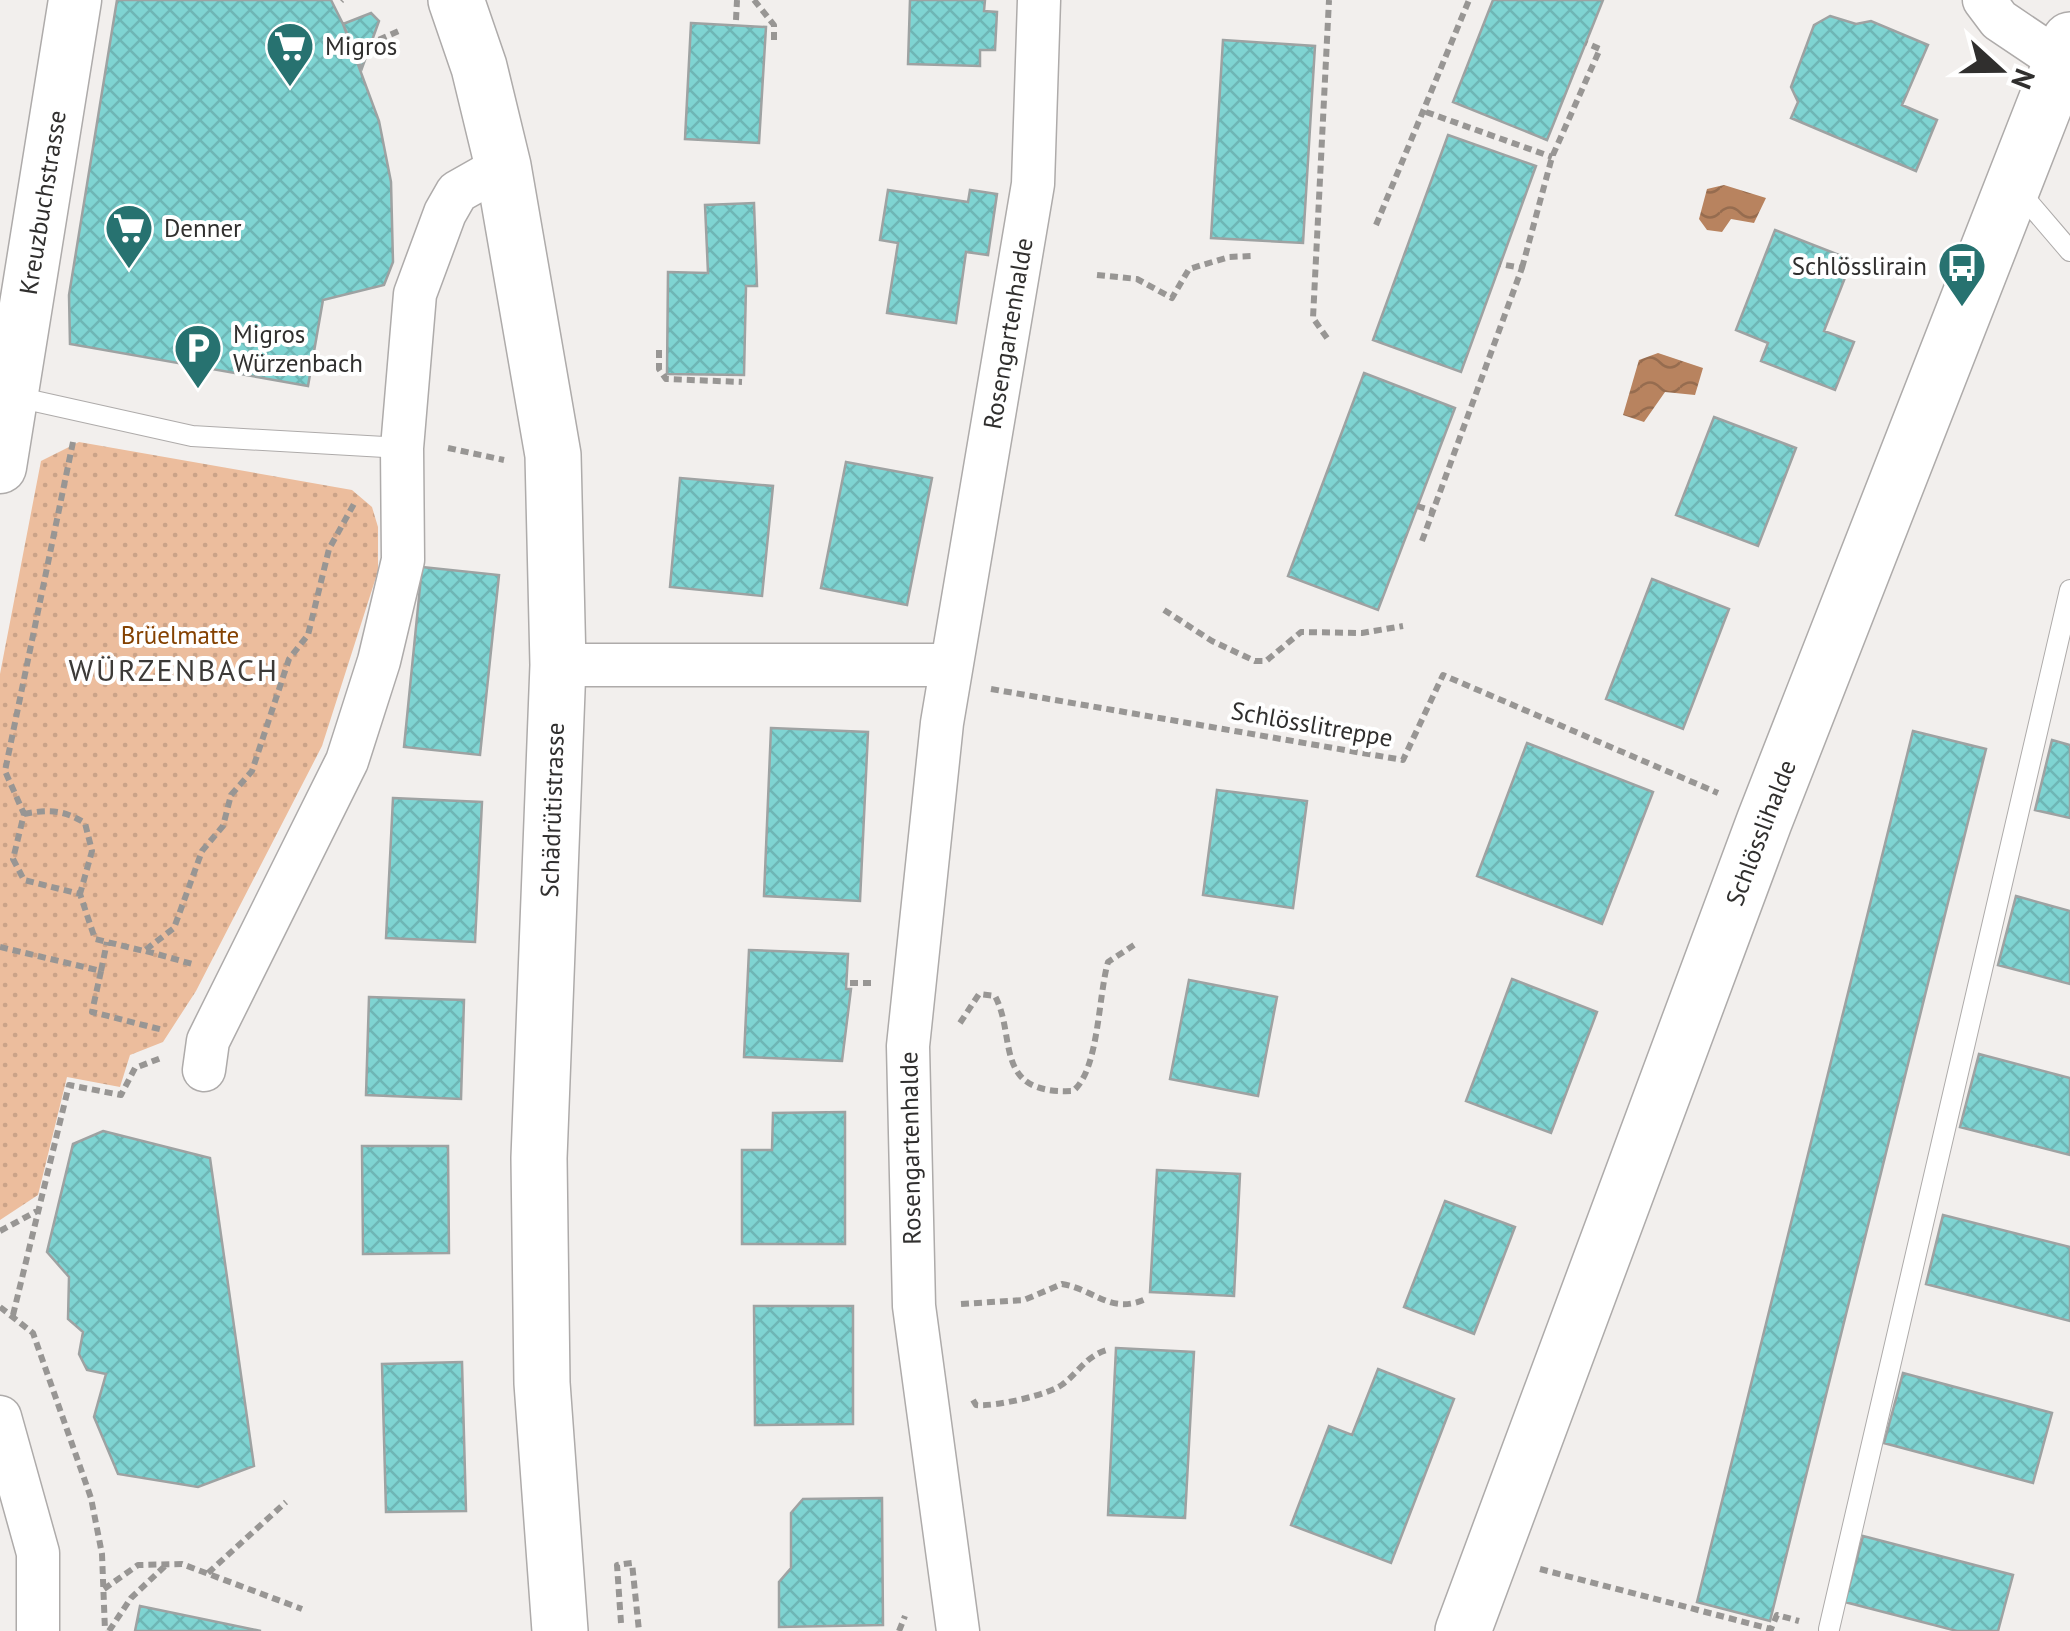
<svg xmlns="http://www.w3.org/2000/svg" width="2070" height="1631" viewBox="0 0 2070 1631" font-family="'PT Sans',sans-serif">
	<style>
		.grass { fill: url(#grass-dots) }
		.water { fill: url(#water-waves) }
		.building { fill: url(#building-cross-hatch); stroke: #9ea2a2; stroke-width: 2.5 }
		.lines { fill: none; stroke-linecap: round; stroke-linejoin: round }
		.service-casing { stroke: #aeabaa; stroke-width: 22 }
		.minor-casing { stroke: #aeabaa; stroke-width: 45 }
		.tertiary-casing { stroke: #aeabaa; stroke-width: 55 }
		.secondary-casing { stroke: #aeabaa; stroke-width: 58 }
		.path { stroke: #989694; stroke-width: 6; stroke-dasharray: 8 5; stroke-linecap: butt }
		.service { stroke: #fff; stroke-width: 20 }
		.minor { stroke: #fff; stroke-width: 42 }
		.tertiary { stroke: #fff; stroke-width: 52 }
		.secondary { stroke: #fff; stroke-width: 55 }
		.labels { text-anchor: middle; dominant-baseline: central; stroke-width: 8; stroke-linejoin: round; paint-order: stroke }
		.poi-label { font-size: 25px; fill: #302f2e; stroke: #fff; text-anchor: start }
		.street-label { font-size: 25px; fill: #302f2e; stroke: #fff }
		.park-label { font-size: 25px; fill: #844100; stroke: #fff }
		.quarter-label { font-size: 30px; letter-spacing: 2.5px; fill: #3c3a38; stroke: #fff }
	</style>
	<defs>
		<pattern id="grass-dots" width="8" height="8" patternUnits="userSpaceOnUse" patternTransform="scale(2.5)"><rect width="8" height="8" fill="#ecbd9d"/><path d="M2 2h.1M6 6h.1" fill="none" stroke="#cba388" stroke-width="1.8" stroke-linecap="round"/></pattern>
		<pattern id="water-waves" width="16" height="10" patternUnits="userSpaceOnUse" patternTransform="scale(2.5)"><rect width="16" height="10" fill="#b8835f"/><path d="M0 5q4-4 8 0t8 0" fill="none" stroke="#966c4f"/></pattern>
		<pattern id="building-cross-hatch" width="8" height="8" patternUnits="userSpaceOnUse" patternTransform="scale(2.5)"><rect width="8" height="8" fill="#7fd4d2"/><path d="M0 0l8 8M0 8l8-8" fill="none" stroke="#6eb6b5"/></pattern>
	</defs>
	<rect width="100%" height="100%" fill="#f2efed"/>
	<path class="grass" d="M79,442L352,490L372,507L378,527V571L322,746L196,991L163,1042L130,1055L120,1087L67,1077L38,1195L0,1220V674L41,461Z"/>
	<path class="water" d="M1724,185L1766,198L1754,223L1731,219L1722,232L1707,230L1699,219L1707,189Z
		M1658,353L1703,368L1695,395L1665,392L1644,422L1623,415L1639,360Z"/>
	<path class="building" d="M117,0H331L343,24L379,121L391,182L393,262L384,285L323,300L308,386L70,344L69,295Z
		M910,0H985L984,11L997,12L995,50H980V66L908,64Z
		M1493,0H1603L1547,140L1453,102Z
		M371,13L379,21L362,68L343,24Z
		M1830,16L1856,24L1871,21L1928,45L1902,105L1937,120L1916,171L1791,118L1798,102L1791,87L1814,25Z
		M691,23L766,27L759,143L685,139Z
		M1223,40L1315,46L1303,243L1211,238Z
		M1448,135L1536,166L1461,372L1373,340Z
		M888,190L968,202L970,190L997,194L988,255L966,252L956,323L887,313L898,243L880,240Z
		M754,203L757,286H746L744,375L667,374L668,272L708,273L705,205Z
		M1775,230L1852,260L1824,331L1854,342L1835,390L1761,361L1768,343L1736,330Z
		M1364,373L1455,408L1378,610L1288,576Z
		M1714,417L1796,448L1758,546L1676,515Z
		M846,462L932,478L907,605L821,588Z
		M680,478L773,486L762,596L670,587Z
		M422,567L499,575L480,755L404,747Z
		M1652,579L1729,609L1683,729L1606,699Z
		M771,728L868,732L860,901L764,896Z
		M1913,731L1986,749L1770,1621L1697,1602Z
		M2052,740L2070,745V818L2035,810Z
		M1527,743L1653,792L1602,924L1477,876Z
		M1217,790L1307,801L1293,908L1203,895Z
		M393,798L482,802L475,942L386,938Z
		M2016,896L2070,911V984L1998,965Z
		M749,950L848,954L846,989H851L842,1061L744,1057Z
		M1512,979L1597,1012L1551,1133L1466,1101Z
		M1189,980L1277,997L1258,1096L1170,1079Z
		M369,997L464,1000L461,1099L366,1095Z
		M1979,1054L2070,1078V1155L1960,1127Z
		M845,1112V1244H742V1150H772L773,1113Z
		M103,1131L210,1158L254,1466L198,1487L118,1474L94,1417L106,1374L87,1370L79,1354L83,1332L68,1319L69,1277L47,1252L73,1144Z
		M362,1146H448L449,1253L363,1254Z
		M1157,1170L1240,1174L1234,1296L1150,1292Z
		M1445,1201L1515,1227L1474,1334L1404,1307Z
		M1943,1215L2070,1247V1321L1926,1284Z
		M754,1306H853V1424L755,1425Z
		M1116,1348L1194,1352L1185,1518L1108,1515Z
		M462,1362L466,1511L386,1512L382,1364Z
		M1378,1369L1454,1399L1391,1563L1291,1525L1329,1426L1352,1435Z
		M1903,1373L2052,1413L2033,1483L1884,1443Z
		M882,1498L883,1625L779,1627V1582L791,1568V1513L803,1499Z
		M1863,1536L2013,1575L1998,1631H1957L1845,1602Z
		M140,1606L261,1631H135Z"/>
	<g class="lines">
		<g class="service-casing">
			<path id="service" d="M2016,188L2070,251
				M12,396L192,436L402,448
				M1829,1629L2070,590"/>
		</g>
		<g class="minor-casing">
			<g id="minor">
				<path d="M1984,0L1999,20L2060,61"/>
				<path d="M558,665H951"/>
				<path d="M204,1070L208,1041L347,761L379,661L403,560L402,448L415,294L445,213L457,192L503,166"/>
				<path d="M0,1417L38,1553V1631"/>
				<path id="s1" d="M958,1631L914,1306L908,1046L942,723L1033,184L1039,0"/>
			</g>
		</g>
		<g class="tertiary-casing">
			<g id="tertiary">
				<path id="s2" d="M0,467L75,0"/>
			</g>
		</g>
		<g class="secondary-casing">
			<g id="secondary">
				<path d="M456,0L479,67L503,166L553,455L558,665L539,1158L542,1383L560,1631"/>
				<path id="s3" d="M1463,1631L1764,822L2070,40"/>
			</g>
		</g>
		<path class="path" d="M754,0L774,25V40
			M341,1L342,0
			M736,20L737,0
			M355,50L399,31
			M1426,112L1552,157
			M1376,225L1469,0
			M1522,268L1552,157L1600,49L1586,43
			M1097,275L1137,279L1172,298L1189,269L1229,257L1251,256
			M1327,338L1313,318L1329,0
			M659,350V369L666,379L742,382
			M73,442L5,771L24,814L13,859L24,880L80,894L95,939L144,951L174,928L202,851L223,826L231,795L252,771L289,659L308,635L329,549L355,502
			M448,448L504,460
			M1417,506L1433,511
			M1422,541L1522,268L1500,264
			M1164,610L1212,641L1255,661H1266L1301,632L1362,633L1403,626
			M991,689L1403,760L1443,675L1718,793
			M24,814C49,809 64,810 85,823L92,851L80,894
			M0,947L101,971L107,942
			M146,951L196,965
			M101,971L92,1012L163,1030
			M850,983H871
			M960,1023L979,994L995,996C1017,1037 992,1095 1073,1091C1099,1070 1098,997 1108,962L1134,945
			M0,1231L39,1210
			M961,1304L1024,1300L1062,1284C1094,1289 1110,1315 1146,1299
			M0,1307L33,1333L91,1498L102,1554L105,1631
			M13,1315L69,1085L121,1095L135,1068L161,1058
			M973,1400L976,1405C994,1407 1049,1395 1063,1384C1079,1372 1086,1356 1107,1350
			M1540,1569L1771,1629L1777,1615L1799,1621
			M208,1573L286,1502
			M104,1589L138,1565L182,1564L302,1609
			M621,1623L617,1565L632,1563L639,1631
			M109,1631L131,1598L166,1565
			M899,1631L905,1616"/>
		<use href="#service" class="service"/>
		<use href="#minor" class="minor"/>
		<use href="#tertiary" class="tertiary"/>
		<use href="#secondary" class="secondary"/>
	</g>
	<defs>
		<g id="supermarket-pin" transform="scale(2.5)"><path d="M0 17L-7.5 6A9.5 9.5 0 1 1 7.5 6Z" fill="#277270" stroke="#fff"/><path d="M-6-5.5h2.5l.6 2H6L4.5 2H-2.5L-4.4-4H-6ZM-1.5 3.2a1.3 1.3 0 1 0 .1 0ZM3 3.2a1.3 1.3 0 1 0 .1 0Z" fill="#fff"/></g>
		<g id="bus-pin" transform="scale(2.5)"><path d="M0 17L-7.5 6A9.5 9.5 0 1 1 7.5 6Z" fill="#277270" stroke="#fff"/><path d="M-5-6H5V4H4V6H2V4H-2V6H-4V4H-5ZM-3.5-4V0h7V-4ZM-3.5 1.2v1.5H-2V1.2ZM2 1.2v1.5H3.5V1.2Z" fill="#fff"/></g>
		<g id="parking-pin" transform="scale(2.5)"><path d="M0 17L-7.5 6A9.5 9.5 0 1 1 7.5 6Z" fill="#277270" stroke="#fff"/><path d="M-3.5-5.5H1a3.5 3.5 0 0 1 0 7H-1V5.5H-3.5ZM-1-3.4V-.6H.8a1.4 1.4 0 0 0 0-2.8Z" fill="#fff"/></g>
	</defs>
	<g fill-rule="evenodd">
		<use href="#supermarket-pin" x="290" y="46"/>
		<use href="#supermarket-pin" x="129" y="228"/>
		<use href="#bus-pin" x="1962" y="266"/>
		<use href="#parking-pin" x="198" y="348"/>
	</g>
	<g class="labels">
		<g class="poi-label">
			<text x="325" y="46">Migros</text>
			<text x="164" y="228">Denner</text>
			<text x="1927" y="266" text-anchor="end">Schlösslirain</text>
			<text x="233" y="334">Migros<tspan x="233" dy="29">Würzenbach</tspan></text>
		</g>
		<g class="street-label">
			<text stroke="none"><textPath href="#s2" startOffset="268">Kreuzbuchstrasse</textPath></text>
			<text stroke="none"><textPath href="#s1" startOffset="1308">Rosengartenhalde</textPath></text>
			<text transform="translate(1312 724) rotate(10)">Schlösslitreppe</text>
			<text transform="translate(552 810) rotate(-88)">Schädrütistrasse</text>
			<text stroke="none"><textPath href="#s3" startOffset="852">Schlösslihalde</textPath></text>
			<text transform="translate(910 1148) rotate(-91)">Rosengartenhalde</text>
		</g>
		<g class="park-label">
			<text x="180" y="635">Brüelmatte</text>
		</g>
		<g class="quarter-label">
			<text x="174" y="669">WÜRZENBACH</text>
		</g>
	</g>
	<g transform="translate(2000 70) rotate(111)" stroke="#ffffff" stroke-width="8" paint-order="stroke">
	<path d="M0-8L18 38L0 25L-18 38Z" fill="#302f2e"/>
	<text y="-15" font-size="28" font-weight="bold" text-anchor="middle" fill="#302f2e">N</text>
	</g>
</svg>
